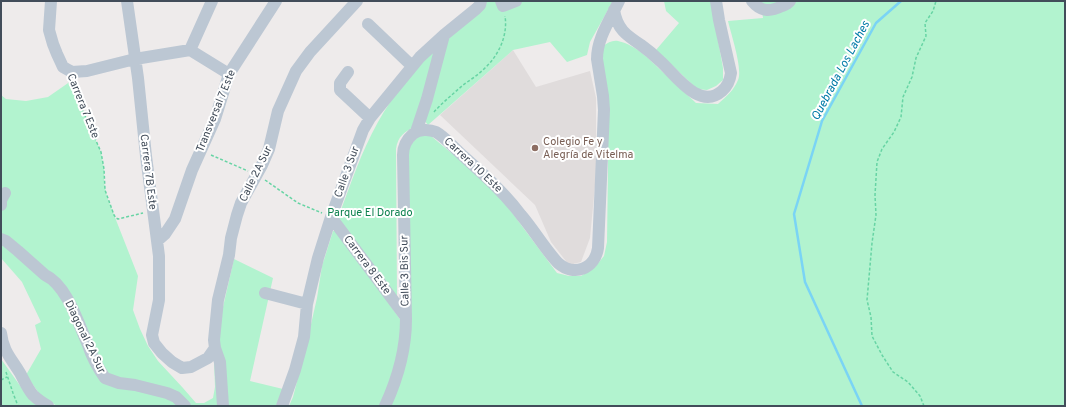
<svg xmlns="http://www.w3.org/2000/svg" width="1066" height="407" viewBox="0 0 1066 407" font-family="Overpass,sans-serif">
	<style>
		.education { fill: #e0dcdc }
		.green { fill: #b2f3cf }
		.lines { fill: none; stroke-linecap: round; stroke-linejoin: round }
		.stream { stroke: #7ad4f5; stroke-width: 2.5 }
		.path { stroke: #67d4a4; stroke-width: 1.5; stroke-dasharray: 3 2; stroke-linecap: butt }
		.minor { stroke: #bcc7d3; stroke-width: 12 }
		.education-dot { fill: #8d6e63; stroke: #fff; stroke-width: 1.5 }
		.labels { text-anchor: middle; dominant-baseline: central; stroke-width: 4; stroke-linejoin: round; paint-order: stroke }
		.street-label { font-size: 11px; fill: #424d5a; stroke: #fff }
		.education-label { font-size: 11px; fill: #785e54; stroke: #fff; text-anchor: start }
		.park-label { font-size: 11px; fill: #0d814e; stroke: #fff }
		.water-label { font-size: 12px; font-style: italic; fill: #017ba7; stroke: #fff }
	</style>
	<rect width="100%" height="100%" fill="#eeebeb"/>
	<path class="education" d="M513,50L536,87L590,71L596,98V175L590,238L581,262L569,265L551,242L535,205L440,115Z"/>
	<path class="green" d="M485,1H613L590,42L587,55L567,62L550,42L513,50L428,125L424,120L447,38Z
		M664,1H711L723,68V80L716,86L707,90L697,89L656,50L679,23L666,11Z
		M761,1H1065V406H289L293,397L306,346L317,298L322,266L333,231H338L409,332V147L419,135L431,136L473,171L504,202L557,273L569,276H581L595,267L604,256L607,242L608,169V98L600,59L603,46C608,43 612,40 618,41C637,45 652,62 666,75C676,84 686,94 696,103L718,104C727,96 734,90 738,80C743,69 731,34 728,21L763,18Z
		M436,47L416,126C404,132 398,136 396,149L397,298L338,218C350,186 361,152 378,122C393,94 415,71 436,47Z
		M71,81L74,91L101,152L104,169V183L107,197L138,276L133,310L140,329L148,346L158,361L183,388L196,403H204L213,398L215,387L214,361L217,333L234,259L273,278L250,381L283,389L276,406H57L41,396L26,375L41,349L35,325L41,322L22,282L1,258V95L6,99L26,101L48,97Z
		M1,359L31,401L38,406H1Z"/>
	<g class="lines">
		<path class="stream" d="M862,406L805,282L794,214L822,121L876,23L901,1"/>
		<path class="path" d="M1,1H2
			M72,82L74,91L101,152L104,169L105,190L114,215L116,218L118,219L143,213
			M434,112C442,103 453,94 463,85C470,80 478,75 485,68C499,55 508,35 505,16
			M211,155L248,171
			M265,180L298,203L322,213
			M6,372L13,393L18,406
			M1,380L7,377
			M924,406L920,396L908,382L893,372L882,355L872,336L871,317L867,300L872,243L876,215L875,195L877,162L882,149L894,132L901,117L903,97L912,77L916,58L926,36L925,23L933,11L936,1"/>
		<path class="minor" d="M51,1L49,30L53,44L57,54L63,67L72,72L87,71L135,59L190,50
			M127,1L138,78L146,156L159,256V300L152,335L154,343L162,353L172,362L182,368L191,367L208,358L215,348
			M501,1L503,6L516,1
			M752,1C761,12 770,12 782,6C785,5 788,4 790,1
			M614,10C617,29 626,35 641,45C648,50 654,55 660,61C675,74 699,111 722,91C728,86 730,80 731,73L719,20L716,1
			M368,24L412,66
			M190,50L212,1
			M190,50L229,74
			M348,72L340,83V90L370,118
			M416,132L427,99L444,35
			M1,205V200L5,193
			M331,217L405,316
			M1,239L6,241L18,251L45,275C67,285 79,325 88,345C92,357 98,368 105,378L119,383L135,385L167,393L176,397L185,406
			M157,241L165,234L175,219L192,170L215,119L229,74L276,1
			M265,293L307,304
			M1,333C3,351 11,358 20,373C24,380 27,388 33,395C37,399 43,403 48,406
			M223,406L220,362L215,348L214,340L218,300L229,255L231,238L237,215L241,203L262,165L269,149L278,111L296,71L310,52L357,1
			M282,406L295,370L304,337L307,304L318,258L331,217L363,130L370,118L420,57L444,35L476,9L480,5L481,1
			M385,406C398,378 406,350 406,319L403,155C403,147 406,140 413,134C419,129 429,129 436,132C445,137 453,147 461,154C482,173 504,192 521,215C534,230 544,248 558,263C574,277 595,269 598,248L604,110L603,96L597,59C597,38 610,20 619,1"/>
	</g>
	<circle class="education-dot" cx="535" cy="148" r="4"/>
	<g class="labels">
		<g class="street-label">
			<text transform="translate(83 106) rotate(68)">Carrera 7 Este</text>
			<text transform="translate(216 111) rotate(-68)">Transversal 7 Este</text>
			<text transform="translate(473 165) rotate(43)">Carrera 10 Este</text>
			<text transform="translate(148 172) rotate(83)">Carrera 7B Este</text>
			<text transform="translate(347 172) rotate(-70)">Calle 3 Sur</text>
			<text transform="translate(256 174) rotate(-64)">Calle 2A Sur</text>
			<text transform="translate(367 265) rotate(53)">Carrera 8 Este</text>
			<text transform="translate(405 271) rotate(-91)">Calle 3 Bis Sur</text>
			<text transform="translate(85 337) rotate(64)">Diagonal 2A Sur</text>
		</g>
		<g class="education-label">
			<text x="543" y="142">Colegio Fe y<tspan x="543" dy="13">Alegría de Vitelma</tspan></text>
		</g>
		<g class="park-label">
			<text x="370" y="213">Parque El Dorado</text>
		</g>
		<g class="water-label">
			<text transform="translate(841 71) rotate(-62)">Quebrada Los Laches</text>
		</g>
	</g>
	<rect width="1066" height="407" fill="none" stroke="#424d5a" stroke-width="4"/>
</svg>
